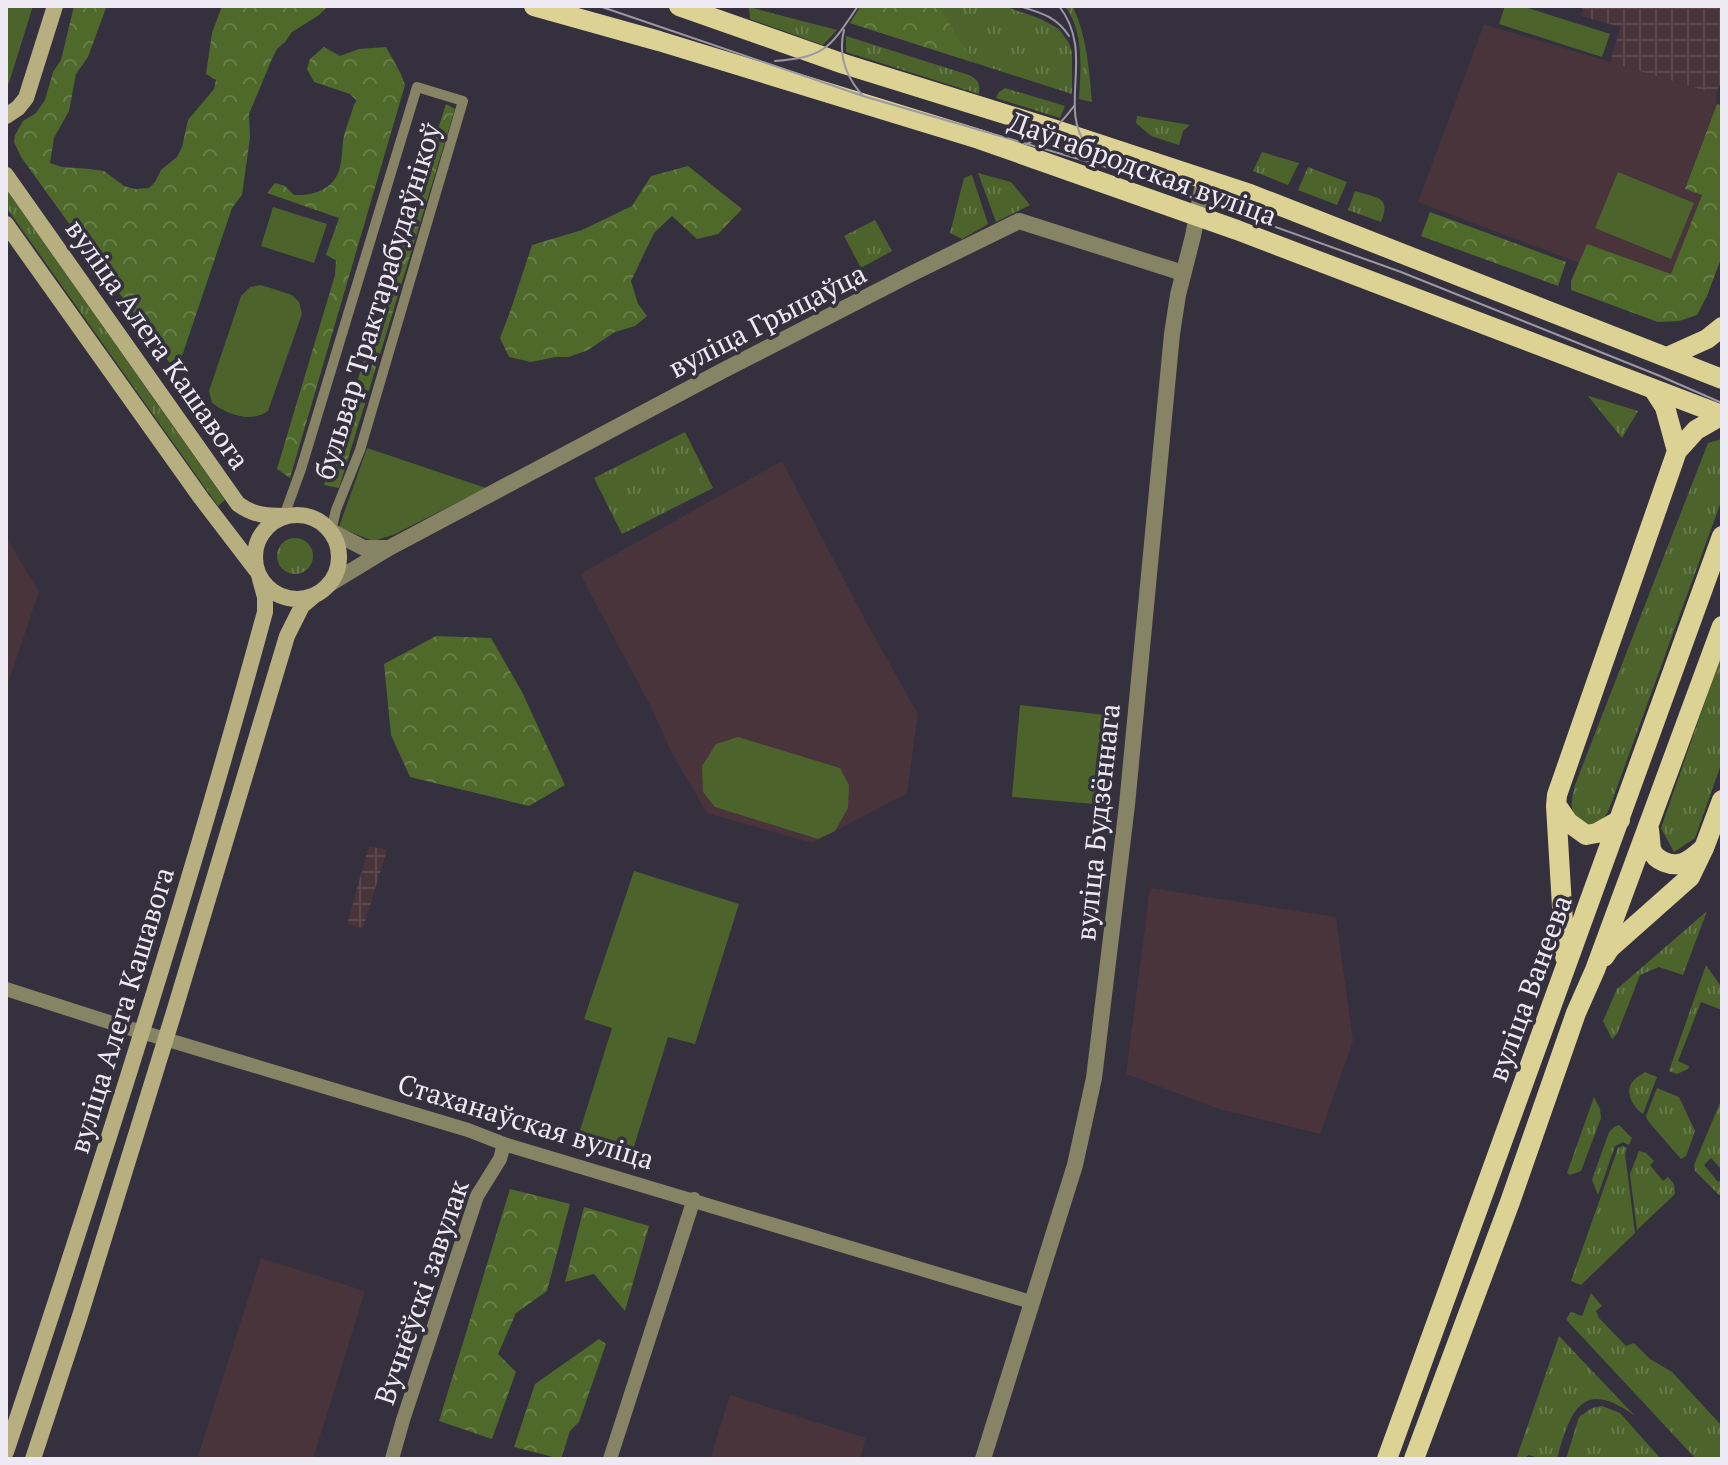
<svg xmlns="http://www.w3.org/2000/svg" width="1728" height="1465" viewBox="0 0 1728 1465" font-family="'PT Serif',serif">
	<style>
		.industrial { fill: url(#industrial-grid) }
		.education { fill: #48343a }
		.grass { fill: url(#grass-tufts) }
		.forest { fill: url(#forest-crowns) }
		.park { fill: #4c642c }
		.lines { fill: none; stroke-linecap: round; stroke-linejoin: round }
		.pedestrian { stroke: #878365; stroke-width: 10 }
		.minor { stroke: #878365; stroke-width: 14 }
		.tertiary { stroke: #878365; stroke-width: 16 }
		.secondary { stroke: #b7af80; stroke-width: 16 }
		.primary { stroke: #dcd294; stroke-width: 20 }
		.tram { stroke: #9b98a3; stroke-width: 2 }
		.labels { text-anchor: middle; dominant-baseline: central; stroke-width: 7; stroke-linejoin: round; paint-order: stroke }
		.street-label { font-size: 28px; fill: #edeaf3; stroke: #35303e }
	</style>
	<defs>
		<pattern id="industrial-grid" width="8" height="8" patternUnits="userSpaceOnUse" patternTransform="scale(2)"><rect width="8" height="8" fill="#48343a"/><path d="M0 4h8M4 0v8" fill="none" stroke="#5a484d"/></pattern>
		<pattern id="grass-tufts" width="24" height="20" patternUnits="userSpaceOnUse" patternTransform="scale(2)"><rect width="24" height="20" fill="#4c642c"/><path d="M3 7l-1-3M5 7V3M7 7l1-3M15 17l-1-3M17 17v-4M19 17l1-3" fill="none" stroke="#667a4b"/></pattern>
		<pattern id="forest-crowns" width="20" height="18" patternUnits="userSpaceOnUse" patternTransform="scale(2)"><rect width="20" height="18" fill="#4e692a"/><path d="M2 6a3 3 0 1 1 6 0M12 15a3 3 0 1 1 6 0" fill="none" stroke="#687f49"/></pattern>
	</defs>
	<rect width="100%" height="100%" fill="#35303e"/>
	<path class="industrial" d="M1583,6H1722V79L1716,94L1610,63L1620,27L1581,16Z
		M369,846L387,850L363,928L347,924Z"/>
	<path class="education" d="M1484,24L1716,94L1717,104L1685,188L1702,194L1671,275L1587,244L1579,263L1418,202Z
		M782,461L870,629L918,714L907,793L813,843L707,813L673,755L651,707L580,574Z
		M6,537L39,592L6,689Z
		M1150,888L1336,917L1353,1041L1320,1134L1219,1109L1126,1074Z
		M261,1258L365,1291L313,1459H208L198,1456Z
		M730,1395L866,1438L860,1459H710Z"/>
	<path class="grass" d="M861,6H1004L1041,19L1059,29L1069,43L1072,53V94L850,23Z
		M1065,6L1073,7C1087,37 1089,69 1092,102L1079,99C1081,68 1084,32 1065,6Z
		M749,7L837,30L823,45L750,19Z
		M846,36L969,75C979,80 980,84 979,94L846,52Z
		M1005,88L1065,106L1060,118L996,98L999,92Z
		M1137,116L1190,125L1183,131L1179,145L1151,136L1136,123Z
		M1262,152L1299,163L1288,185L1253,171Z
		M1308,167L1347,182L1337,205L1298,190Z
		M978,173L1011,182L1030,205L996,222Z
		M972,175L988,224L962,239L950,233L964,178Z
		M6,189L225,500L218,506L6,207Z
		M1355,191C1376,198 1392,196 1381,222L1348,210Z
		M875,220L892,251L861,268L844,236Z
		M1589,396L1638,411L1622,438L1588,396Z
		M685,432L713,488L622,534L594,478Z
		M1722,439V499L1608,812L1600,823L1588,827C1568,816 1570,805 1575,785L1708,443Z
		M277 556a18 18 0 1 1 36 0a18 18 0 1 1-36 0Z
		M1722,653V762L1695,838L1674,852L1661,828Z
		M1707,911L1683,975L1659,967L1640,975L1617,1034L1612,1039L1603,1021L1617,989Z
		M1706,965L1722,988V1010L1701,1002L1678,1061L1689,1066L1688,1069L1677,1074L1669,1071Z
		M1645,1072L1657,1077L1643,1114C1633,1107 1623,1091 1634,1080C1634,1079 1644,1073 1645,1072Z
		M1657,1088L1679,1097L1695,1131L1686,1156L1681,1159L1648,1121L1646,1116Z
		M1594,1097L1600,1109L1601,1118L1581,1171L1570,1175L1567,1173Z
		M1722,1098V1170L1711,1158L1704,1165L1718,1182L1722,1180V1195H1719L1695,1171L1694,1165Z
		M1619,1125L1632,1138L1629,1145L1623,1142L1615,1146L1598,1195L1592,1180L1609,1132L1614,1127Z
		M1623,1146L1627,1148L1625,1154L1635,1233L1581,1285L1571,1281L1618,1148Z
		M1639,1151L1646,1153L1654,1161L1650,1165L1663,1181L1668,1177L1674,1184L1675,1194L1637,1230L1630,1174Z
		M1591,1293L1602,1306L1596,1311L1599,1318L1626,1346L1634,1343L1650,1359L1672,1372L1722,1426V1459H1696L1572,1326L1566,1319L1571,1312L1582,1316Z
		M1559,1336L1635,1416C1582,1377 1570,1411 1557,1459H1543L1528,1455L1526,1459H1516Z
		M1602,1406L1620,1413L1661,1459H1566L1579,1417L1592,1408Z"/>
	<path class="forest" d="M74,6H106V8L88,57L76,74L69,111L54,138L50,163L62,167L90,169L104,171L124,186L135,189L149,188L155,182L161,170L177,157L182,147L188,120L214,89L216,80L206,74L212,33L222,6H328L319,15L292,32L285,42L277,49L272,59L249,114L250,138L242,195L232,208L183,353L178,363L169,362L21,157L14,142L15,135L23,121L36,113L45,100L53,72L61,60Z
		M861,6H939L972,62L850,23Z
		M324,47L340,56L359,49L386,47L401,74L405,85L290,478L277,469L335,275L336,260L326,255L339,218L267,193L275,183L285,186L294,195C314,196 335,189 340,167C342,159 342,150 343,141C345,129 351,116 354,104L357,101L350,94L314,82L307,69L310,59Z
		M446,104L455,109L339,488L324,485Z
		M1717,104L1722,105V256L1707,296L1697,315L1679,321L1658,322L1571,290V281L1587,244L1671,274L1702,195L1685,189Z
		M688,166L742,209L718,234L697,239L672,216L654,233L631,281L638,304L647,316L635,326L615,332L588,350L569,357H556L531,362L509,357L500,338L511,309L532,245L582,230L632,206L651,176Z
		M1430,212L1566,262L1558,286L1421,236Z
		M436,636L491,638L522,692L565,785L529,806L410,777L391,735L384,664Z
		M510,1189L570,1204L547,1291L516,1313L498,1354L516,1372L492,1439L439,1421Z
		M584,1207L649,1226L625,1311L594,1274L565,1282Z
		M599,1339L606,1344L579,1422L570,1431L561,1459L514,1447L535,1384Z"/>
	<path class="park" d="M6,6H33L9,83L6,85Z
		M1505,6H1522L1610,34L1602,57L1499,24Z
		M1618,172L1694,203L1671,259L1595,228Z
		M273,207L327,224L314,263L261,246Z
		M261,285L292,295L299,302L302,314L268,411C251,423 228,415 212,403L209,391L241,296L250,287Z
		M367,448L486,488L393,535L373,541L339,527Z
		M1020,705L1105,715L1094,804L1012,797Z
		M738,737L840,768L849,785L848,808L835,831L818,839L715,807L703,792L702,766L716,744Z
		M634,871L739,904L695,1044L668,1037L631,1156L577,1140L612,1028L584,1019Z"/>
	<g class="lines">
		<path class="pedestrian" d="M284,516L301,469L417,87L463,101L360,450L336,510L331,531"/>
		<path class="minor" d="M6,989L115,1024L468,1130L504,1144L1031,1302
			M392,1459L403,1420L477,1196L500,1159L504,1144
			M610,1459L694,1199"/>
		<path class="tertiary" d="M331,531L364,548H387
			M328,585L389,548L722,371L911,274L1019,221L1183,273
			M983,1459L1075,1165L1094,1078L1127,805L1172,334L1178,295L1193,236L1204,179"/>
		<path class="secondary" d="M6,116L18,108L26,98L55,6
			M6,175L238,504C253,515 266,516 284,516
			M6,224L201,498L256,570
			M255 557a42 42 0 1 1 84 0a42 42 0 1 1-84 0Z
			M6,1452C99,1174 188,895 265,612V597L260,579
			M33,1459L79,1319L174,1012L287,636L302,606L315,595"/>
		<path class="primary" d="M534,6L659,41L979,139L1237,230L1722,415
			M679,6L844,64L1053,129L1250,194L1722,379
			M1667,357L1707,339L1722,327
			M1654,390L1665,407L1677,451
			M1557,806L1568,822L1586,835L1597,833L1620,820
			M1649,830C1650,836 1650,843 1651,849C1655,861 1672,867 1683,863C1691,860 1698,853 1704,848
			M1565,957L1556,806L1557,795L1677,451L1696,430L1722,415
			M1604,957L1610,948L1690,877L1704,848L1722,800
			M1387,1459L1722,536
			M1414,1459L1510,1202L1576,1013L1595,970L1722,626"/>
		<path class="tram" d="M599,6L863,96L1106,167L1242,215L1401,272L1660,376L1722,403
			M1019,6C1041,13 1056,16 1069,36
			M1059,6C1096,53 1057,107 1087,146C1092,153 1100,157 1107,162
			M844,30C838,54 846,77 863,96
			M775,61C827,57 830,47 858,6
			M1026,144C1047,137 1061,124 1074,106"/>
	</g>
	<g class="labels">
		<g class="street-label">
			<text transform="translate(1143 168) rotate(20)">Даўгабродская вуліца</text>
			<text transform="translate(377 301) rotate(-73)">бульвар Трактарабудаўнікоў</text>
			<text transform="translate(767 320) rotate(-27)">вуліца Грыцаўца</text>
			<text transform="translate(158 344) rotate(55)">вуліца Алега Кашавога</text>
			<text transform="translate(1097 822) rotate(-84)">вуліца Будзённага</text>
			<text transform="translate(1529 988) rotate(-70)">вуліца Ванеева</text>
			<text transform="translate(121 1010) rotate(-73)">вуліца Алега Кашавога</text>
			<text transform="translate(526 1121) rotate(17)">Стаханаўская вуліца</text>
			<text transform="translate(421 1292) rotate(-71)">Вучнёўскі завулак</text>
		</g>
	</g>
	<rect width="1728" height="1465" fill="none" stroke="#edeaf3" stroke-width="16"/>
</svg>
